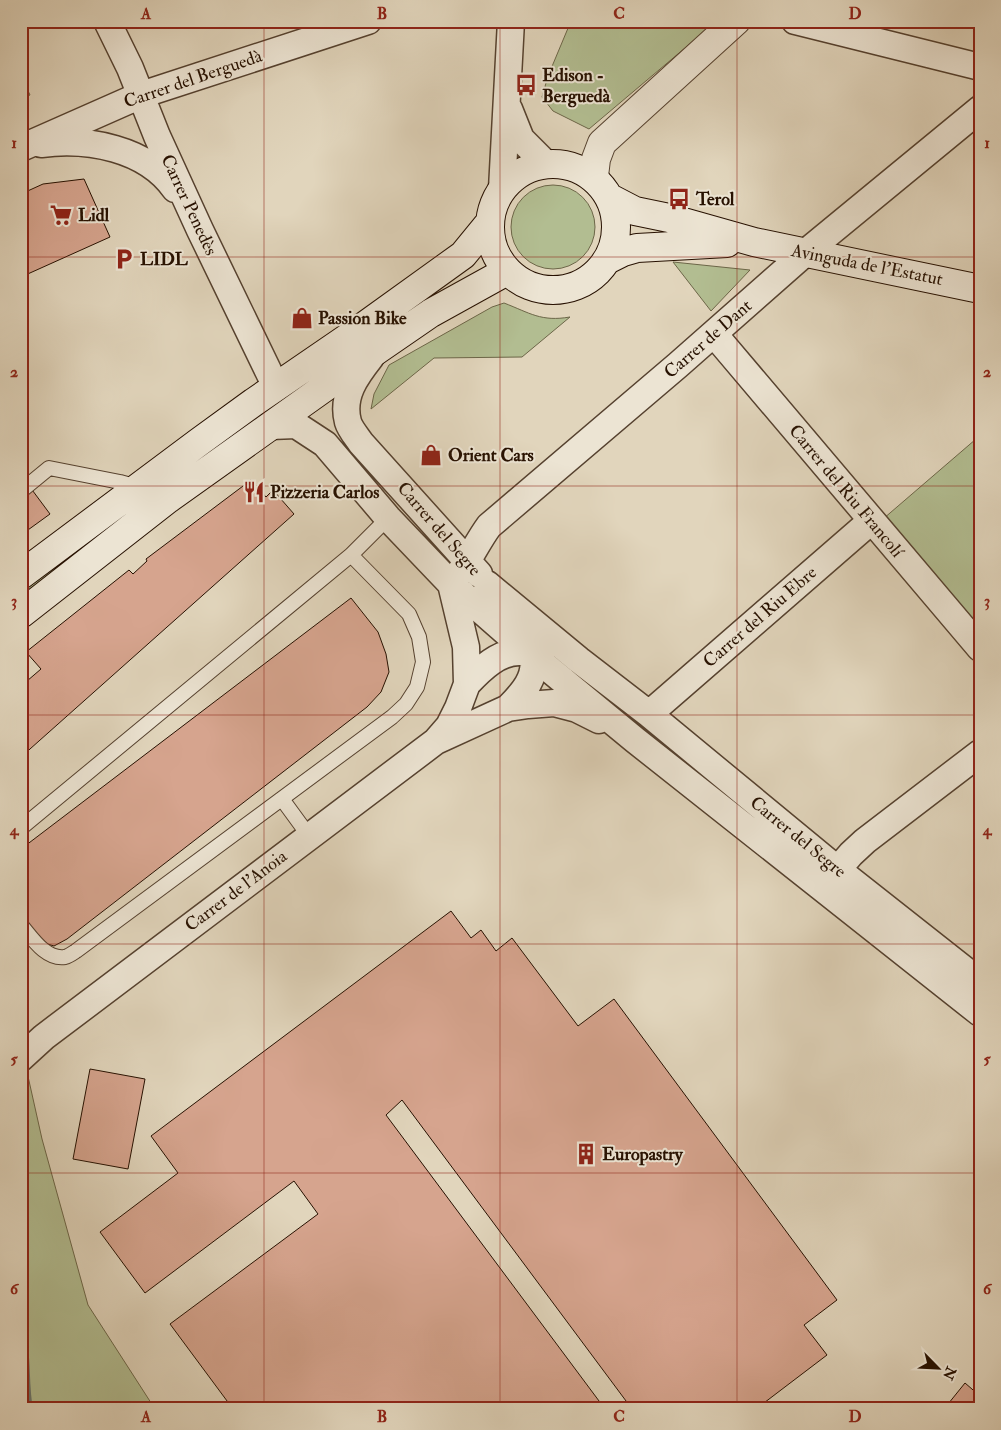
<svg xmlns="http://www.w3.org/2000/svg" width="1001" height="1430" viewBox="0 0 1001 1430" font-family="'IM FELL Double Pica',serif">
	<style>
		.green { fill: #b2bd91; stroke: #6c6648 }
		.lines { fill: none; stroke-linecap: round; stroke-linejoin: round }
		.stream { stroke: #69756e; stroke-width: 8 }
		.building { fill: #d6a48e; stroke: #261000 }
		.service-casing { stroke: #55412f; stroke-width: 16 }
		.minor-casing { stroke: #55412f; stroke-width: 29 }
		.tertiary-casing { stroke: #55412f; stroke-width: 30 }
		.secondary-casing { stroke: #261000; stroke-width: 30 }
		.service { stroke: #ece4d3; stroke-width: 14 }
		.minor { stroke: #ece4d3; stroke-width: 26 }
		.tertiary { stroke: #ece4d3; stroke-width: 28 }
		.secondary { stroke: #ece4d3; stroke-width: 28 }
		.grid { fill: none; stroke: #8f2418; stroke-width: 1; stroke-opacity: 0.55 }
		.labels { text-anchor: middle; dominant-baseline: central; stroke-width: 4; stroke-linejoin: round; paint-order: stroke }
		.poi-label { font-size: 18px; font-weight: bold; fill: #261000; stroke: #ece4d3; text-anchor: start }
		.street-label { font-size: 18px; fill: #261000; stroke: #ece4d3 }
		.neatline { fill: none; stroke: #8f2418; stroke-width: 2 }
		.grid-label { font-size: 16px; text-anchor: middle; font-weight: bold; fill: #8f2418 }
	</style>
	<rect width="100%" height="100%" fill="#e1d5bc"/>
	<filter id="stains"><feTurbulence type="fractalNoise" baseFrequency=".004" numOctaves="4"/><feColorMatrix values="0 0 0 0 .2 0 0 0 0 .09 0 0 0 0 .02 0 0 0 .5 -.17"/></filter>
	<radialGradient id="worn" r=".72"><stop offset=".6" stop-color="#630" stop-opacity="0"/><stop offset="1" stop-color="#630" stop-opacity=".3"/></radialGradient>
	<path class="green" d="M571,21H717L589,129L553,111L542,97L548,76Z
		M21,76L30,95L21,99Z
		M511 227a42 42 0 1 1 84 0a42 42 0 1 1-84 0Z
		M673,262L750,270L711,311Z
		M504,303C530,313 541,322 570,317L522,357L434,358L371,409L374,394L389,365L492,307Z
		M251,415L256,422L21,600V589Z
		M980,421V632L883,519L976,439Z
		M21,1045L42,1139L88,1305L155,1409H21Z"/>
	<g class="lines">
		<path class="stream" d="M21,1331C28,1356 24,1383 29,1409"/>
	</g>
	<path class="building" d="M84,179L110,237L21,277V194L43,184Z
		M21,475L50,514L21,535Z
		M251,480L266,497L273,490L294,514L21,757V675L27,681L41,669L26,652L129,570L133,574L147,561L146,559Z
		M351,598L378,632L386,654L389,672L381,692L367,707L67,939L54,946L41,942L21,918V849Z
		M451,911L471,938L481,930L496,951L512,938L578,1026L614,999L837,1300L804,1325L827,1355L756,1409H632L402,1100L386,1115L605,1409H233L170,1324L318,1214L294,1181L145,1293L100,1232L178,1173L151,1136Z
		M90,1069L145,1079L128,1169L73,1159Z
		M965,1383L980,1396V1409H944Z"/>
	<g class="lines">
		<g class="service-casing">
			<path id="service" d="M21,491L49,468L120,482L138,487
				M282,799L309,836
				M21,828L351,555L388,518
				M21,925C32,938 46,960 65,957C69,956 73,953 76,951L392,717L406,704L417,687L423,662L419,637L409,614L351,555"/>
		</g>
		<g class="minor-casing">
			<path id="minor" d="M107,21L130,68L157,136L200,230L276,387
				M795,21L980,67
				M509,109L521,139L546,164
				M41,144C88,138 146,148 175,189
				M21,148L141,95L368,21
				M502,189L511,21
				M714,334L980,648
				M371,357C356,376 341,396 348,422C350,429 357,437 361,443L479,574
				M271,426L296,425L325,444L388,518L451,584L532,655L635,740L980,1013
				M487,584L579,660L649,714L838,870L980,982
				M467,684C481,669 499,651 521,652C528,653 534,655 541,655
				M508,708C522,694 539,676 532,654C530,651 527,647 525,644
				M649,714L871,521
				M436,741L449,726L458,708L467,684L466,647L451,584C467,566 475,545 489,526L678,365L805,253L980,109
				M826,883L851,854L865,841L980,753
				M21,1058L44,1037L436,741L508,708L528,705L554,703L577,709L599,720"/>
		</g>
		<g class="tertiary-casing">
			<path id="tertiary" d="M594,176L596,159L602,143L736,21"/>
		</g>
		<g class="secondary-casing">
			<path id="secondary" d="M490 227a63 63 0 1 1 126 0a63 63 0 1 1-126 0Z
				M610,198L635,211L669,218L754,242L980,289
				M607,260L623,252L637,248L727,243
				M21,575L199,442L254,402L356,332L463,255L490,222
				M21,614L168,499L377,350L431,313L507,271"/>
		</g>
		<use href="#service" class="service"/>
		<use href="#minor" class="minor"/>
		<use href="#tertiary" class="tertiary"/>
		<use href="#secondary" class="secondary"/>
	</g>
	<path class="grid" d="M264,21V1409M500,21V1409M737,21V1409M21,257H980M21,486H980M21,715H980M21,944H980M21,1173H980"/>
	<defs>
		<g id="bus-bare" transform="scale(1.725)"><path d="M-5-6H5V4H4V6H2V4H-2V6H-4V4H-5ZM-3.5-4V0h7V-4ZM-3.5 1.2v1.5H-2V1.2ZM2 1.2v1.5H3.5V1.2Z" fill="#8f2418" stroke="#ece4d3" stroke-width="2.5" paint-order="stroke"/></g>
		<g id="supermarket-bare" transform="scale(1.725)"><path d="M-6-5.5h2.5l.6 2H6L4.5 2H-2.5L-4.4-4H-6ZM-1.5 3.2a1.3 1.3 0 1 0 .1 0ZM3 3.2a1.3 1.3 0 1 0 .1 0Z" fill="#8f2418" stroke="#ece4d3" stroke-width="2.5" paint-order="stroke"/></g>
		<g id="parking-bare" transform="scale(1.725)"><path d="M-3.5-5.5H1a3.5 3.5 0 0 1 0 7H-1V5.5H-3.5ZM-1-3.4V-.6H.8a1.4 1.4 0 0 0 0-2.8Z" fill="#8f2418" stroke="#ece4d3" stroke-width="2.5" paint-order="stroke"/></g>
		<g id="shop-bare" transform="scale(1.725)"><path d="M-5-2.5h2.3a2.7 3.5 0 0 1 5.4 0H5L5.5 6h-11ZM-1.5-2.5h3a1.5 2.3 0 0 0-3 0Z" fill="#8f2418" stroke="#ece4d3" stroke-width="2.5" paint-order="stroke"/></g>
		<g id="restaurant-bare" transform="scale(1.725)"><path d="M-5-6h1v4h1v-4h1v4h1v-4h1v5L-1.5 .5V6h-2V.5L-5-1ZM5-6V6H3V1.5H1.5Q1.5-4 5-6Z" fill="#8f2418" stroke="#ece4d3" stroke-width="2.5" paint-order="stroke"/></g>
		<g id="building-bare" transform="scale(1.725)"><path d="M-4-6H4V6H1V3H-1V6H-4ZM-2.5-4.3h1.7v1.8h-1.7ZM.8-4.3h1.7v1.8H.8ZM-2.5-1h1.7V.8h-1.7ZM.8-1h1.7V.8H.8Z" fill="#8f2418" stroke="#ece4d3" stroke-width="2.5" paint-order="stroke"/></g>
	</defs>
	<g fill-rule="evenodd">
		<use href="#bus-bare" x="526" y="85"/>
		<use href="#bus-bare" x="679" y="199"/>
		<use href="#supermarket-bare" x="61" y="215"/>
		<use href="#parking-bare" x="124" y="259"/>
		<use href="#shop-bare" x="302" y="318"/>
		<use href="#shop-bare" x="431" y="455"/>
		<use href="#restaurant-bare" x="254" y="492"/>
		<use href="#building-bare" x="586" y="1154"/>
	</g>
	<g class="labels">
		<g class="poi-label">
			<text x="542" y="75">Edison -<tspan x="542" dy="21">Berguedà</tspan></text>
			<text x="696" y="199">Terol</text>
			<text x="78" y="215">Lidl</text>
			<text x="140" y="259">LIDL</text>
			<text x="318" y="318">Passion Bike</text>
			<text x="448" y="455">Orient Cars</text>
			<text x="270" y="492">Pizzeria Carlos</text>
			<text x="602" y="1154">Europastry</text>
		</g>
		<g class="street-label">
			<text transform="translate(193 79) rotate(-19)">Carrer del Berguedà</text>
			<text transform="translate(189 205) rotate(65)">Carrer Penedès</text>
			<text transform="translate(867 265) rotate(11)">Avinguda de l'Estatut</text>
			<text transform="translate(708 339) rotate(-41)">Carrer de Dant</text>
			<text transform="translate(846 491) rotate(50)">Carrer del Riu Francolí</text>
			<text transform="translate(439 529) rotate(49)">Carrer del Segre</text>
			<text transform="translate(760 617) rotate(-41)">Carrer del Riu Ebre</text>
			<text transform="translate(798 837) rotate(39)">Carrer del Segre</text>
			<text transform="translate(236 891) rotate(-37)">Carrer de l'Anoia</text>
		</g>
	</g>
	<rect width="1001" height="1430" fill="none" stroke="#e1d5bc" stroke-width="55"/>
	<g transform="translate(938 1368) rotate(114)" stroke="#ece4d3" stroke-width="4" paint-order="stroke">
	<path d="M0-4L9 19L0 12L-9 19Z" fill="#261000"/>
	<text y="-8" font-size="14" font-weight="bold" text-anchor="middle" fill="#261000">N</text>
	</g>
	<rect x="28" y="28" width="946" height="1374" class="neatline"/>
	<g class="grid-label">
		<text x="146" y="19">A</text>
		<text x="382" y="19">B</text>
		<text x="619" y="19">C</text>
		<text x="855" y="19">D</text>
		<text x="14" y="148">1</text>
		<text x="987" y="148">1</text>
		<text x="14" y="377">2</text>
		<text x="987" y="377">2</text>
		<text x="14" y="606">3</text>
		<text x="987" y="606">3</text>
		<text x="14" y="835">4</text>
		<text x="987" y="835">4</text>
		<text x="14" y="1064">5</text>
		<text x="987" y="1064">5</text>
		<text x="14" y="1294">6</text>
		<text x="987" y="1294">6</text>
		<text x="146" y="1422">A</text>
		<text x="382" y="1422">B</text>
		<text x="619" y="1422">C</text>
		<text x="855" y="1422">D</text>
	</g>
	<rect width="100%" height="100%" filter="url(#stains)"/>
	<rect width="100%" height="100%" fill="url(#worn)"/>
</svg>
